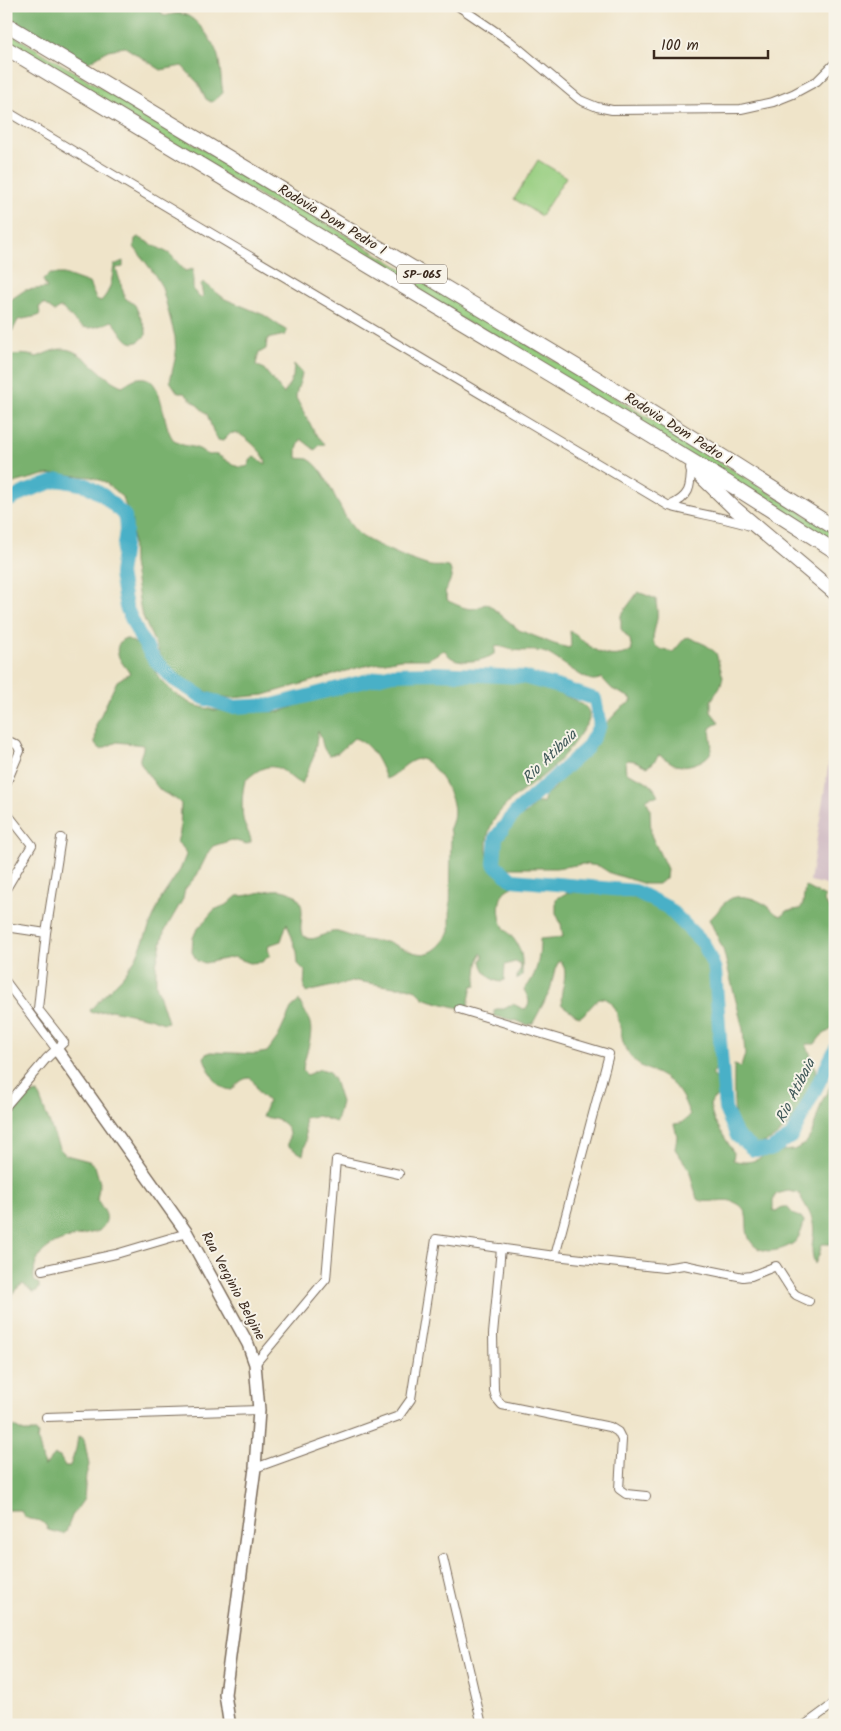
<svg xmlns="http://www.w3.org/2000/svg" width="841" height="1731" viewBox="0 0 841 1731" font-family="Kalam,sans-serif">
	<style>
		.industrial { fill: #d2bdc5 }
		.green { fill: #97ce80; stroke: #697c4f }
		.forest { fill: #79b16e; stroke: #5a6e46 }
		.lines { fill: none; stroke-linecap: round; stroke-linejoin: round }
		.river { stroke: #48b0c7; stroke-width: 14 }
		.street-casing { stroke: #7a6b5a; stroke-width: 10 }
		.secondary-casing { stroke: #7a6b5a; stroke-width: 14 }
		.highway-casing { stroke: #7a6b5a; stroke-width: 16 }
		.street { stroke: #fff; stroke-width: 8 }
		.secondary { stroke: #fff; stroke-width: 11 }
		.highway { stroke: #fff; stroke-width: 14 }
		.labels { text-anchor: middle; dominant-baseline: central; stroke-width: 4; stroke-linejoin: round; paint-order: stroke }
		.shield { fill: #f7f3e8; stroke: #73665b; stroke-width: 1 }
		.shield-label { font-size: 12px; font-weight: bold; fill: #3b2a1e }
		.street-label { font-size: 14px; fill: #3b2a1e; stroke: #f7f3e8 }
		.water-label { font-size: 15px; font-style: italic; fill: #405959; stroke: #f7f3e8 }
	</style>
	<rect width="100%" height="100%" fill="#f7f3e8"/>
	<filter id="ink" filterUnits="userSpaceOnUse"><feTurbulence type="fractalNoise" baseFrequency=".02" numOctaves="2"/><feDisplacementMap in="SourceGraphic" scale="10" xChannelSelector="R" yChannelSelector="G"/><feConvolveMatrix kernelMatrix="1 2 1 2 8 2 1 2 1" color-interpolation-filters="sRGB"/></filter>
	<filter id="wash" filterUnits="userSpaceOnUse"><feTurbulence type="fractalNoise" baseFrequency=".0096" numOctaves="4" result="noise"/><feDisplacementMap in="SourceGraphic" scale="20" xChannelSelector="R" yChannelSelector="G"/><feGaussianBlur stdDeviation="1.12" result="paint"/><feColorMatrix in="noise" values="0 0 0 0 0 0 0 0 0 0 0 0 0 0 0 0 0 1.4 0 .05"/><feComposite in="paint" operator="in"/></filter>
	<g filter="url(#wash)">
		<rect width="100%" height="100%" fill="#efe4c9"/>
		<path class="industrial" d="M835,724V887L810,881Z"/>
		<path class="green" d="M6,31L567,368L835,533V546L6,42Z
			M538,160L566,177L541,216L514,199Z"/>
		<path class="forest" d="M6,6H133L135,8L158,6L162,14L165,16C172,14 181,12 188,16C201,23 217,46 219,61C221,71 221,82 223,93L214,101L211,102L206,99L198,83L182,66L161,70L125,47L108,50L86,64L6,15Z
			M138,237L170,254L185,271L193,269V290L200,298L203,297L201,285L203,282L225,299L264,315L287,331L285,335L267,339L266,349L259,353L256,364L257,366L263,368L284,394L293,377L294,364L302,373C301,382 296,389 296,398L315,433L325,444L320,445L315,450L301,439L297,449V458C301,459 305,458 308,459C330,470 338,517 360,535C370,543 419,564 431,566C438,567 444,565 450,568L452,576L445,592L448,601C456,604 467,611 476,608C481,607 482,604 488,604L519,630L554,644L569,648L571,645L570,631C591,646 603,664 632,651L630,640L621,629V615L638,592L656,599C656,605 658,612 657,619C653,639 646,648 673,652L685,638L688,637L706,645L716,653L723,677L721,685L711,701V712L719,722L710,728C710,735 713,745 711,751C708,762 685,768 676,765C671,763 665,758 659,755L653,763L647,767L635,761L628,760L625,763L626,772C639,778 653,781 658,796L650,797L646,800L650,808L651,835L667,869L666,878L659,884H645L610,873L599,866L583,864L556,868H506L501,862L497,845L499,835L508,821L526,814L536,803H543L546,794L555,788L557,779L561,773L579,757L593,749L603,727L620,709L632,701L631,698L612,689L602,678C599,679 597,680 594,680C584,681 558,658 546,653C535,649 525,652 514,650C507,649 501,645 495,647V653C486,661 463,664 452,658C448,656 447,652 444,650L428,659H400L360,667L264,695L231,698L218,696L203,690L177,676L167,668L163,662L141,612L133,563L132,521L122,497L105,482L91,477L58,474L44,475L6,485V391L14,390L6,386V357C16,353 27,354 37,357C45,354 53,349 63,349C79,349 96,369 108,378C112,381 117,384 122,386C127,384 133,378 139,378C165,373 161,428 174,440C181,447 190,445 199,449C202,450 205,454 209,455C211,455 214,454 217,455C227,459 236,471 248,466L251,459L254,457L266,464C267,455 247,438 239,434C237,433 234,434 231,433L223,441L218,440L213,431L207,414L184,393H178L170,381L176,355L175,337L162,287L153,272L134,247L135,239Z
			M123,261V267L116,268L125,298L135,305L146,330V335C128,355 123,331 112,321C83,333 83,330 62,308H59L55,312L44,304L39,307L40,314L38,316L18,320L13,330L6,336V303L25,290L47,288L43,280L49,274H64L89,283L96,299L101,301C111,291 112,279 114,265Z
			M123,639H128L138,645L147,656L159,678L175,694L193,705L213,710L279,712L357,683L430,672L535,675C545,680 550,688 559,693C567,697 576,700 583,705C586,707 589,711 589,714C590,721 585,726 582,731C574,743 563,757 553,767C527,792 484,808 487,850C489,870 503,876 519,884C515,885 509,888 505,891C497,900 498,919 505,929C510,935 516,940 519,948C523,956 522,966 522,975L517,980V976L521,968L520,963L515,962L505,965L504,980L501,982C490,981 482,970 481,960L483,959V955L481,953L478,964L476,985L472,986L467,1010L432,1001L424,998L416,990L407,987H394L356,981L306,992L304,987L305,971L298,964L297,952L287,923L281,941L269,945L268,949L270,955L262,962L250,963L234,957L205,963L197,961L192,952L193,938L196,931L214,910L228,904L237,896C253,897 270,886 286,891C314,899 295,927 303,935C313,946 326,929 338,932C349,935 359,940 371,941C377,942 384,941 390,943C419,955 430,963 450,932L451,832L449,830C453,822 455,813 453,804C451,792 432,758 419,759C406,760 398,775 386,779C380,763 371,743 354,738L338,753L329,755C320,747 324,740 318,731L314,756L302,784C293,781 288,773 280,769C266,762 254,773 245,781C242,790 241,814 244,823C246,830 251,835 251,842L247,844L232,840L213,846L209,851L197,875L185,889L183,899L164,932L156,964V984L168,1022L164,1023L149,1018L111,1010L92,1013L90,1011L91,1009L123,976L136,958L162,897L180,870L186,855L184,849L177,842L180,832L181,804C175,797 169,796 161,791C157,787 141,766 140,761C139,756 144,751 143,745L117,742L101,749L98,747L95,743L96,725L117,681L130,673C122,663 110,650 123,639Z
			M805,886L825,897L824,902L835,915V1027L821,1036L815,1044H806C811,1057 819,1070 815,1084C811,1101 774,1151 753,1143C745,1140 739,1129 736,1122C733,1114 734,1076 734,1065L741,1067L745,1054L743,1029L723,949L709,919C719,914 719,904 732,898C744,894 756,899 766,905C773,909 774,915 782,916L786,911L800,909L803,904Z
			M568,892L622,893L644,902L656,905L677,917L684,918L692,926L701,940L718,990L721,1028L725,1053L724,1058L712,1074C718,1081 723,1087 720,1096L713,1099L710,1105L713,1118L734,1153L733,1160C744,1164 760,1162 767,1152L794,1150L806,1143L812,1133L822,1101L835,1078V1245L832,1244H822L819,1255L815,1264C808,1246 816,1238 813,1223C810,1210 804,1205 799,1193L788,1191L776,1194L773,1201V1210L776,1211L782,1207H787L794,1215L801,1217L804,1221C803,1228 799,1240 792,1244C777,1253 754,1256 748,1235C745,1223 750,1211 738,1204C725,1195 710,1206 697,1199L689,1169L675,1149L677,1136L674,1124L681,1123L690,1116C684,1097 676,1083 658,1074C646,1068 637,1067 630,1055C628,1052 626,1048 624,1045C619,1032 620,996 599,998L583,1015L579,1017L562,1005C558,990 571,976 561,961H559L555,969L550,991L533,1023L527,1025L517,1021L494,1016V1011L496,1009H504L513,1004L523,1009L527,1008C531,1001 528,997 524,990C537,976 540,958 540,939L563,937L561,924L556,913V899Z
			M299,1001C310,1021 314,1024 308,1048C306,1056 303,1063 303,1071L307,1075L320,1069L328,1071L334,1080L341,1102L336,1122L318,1116L304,1118L306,1141L303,1155L288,1146C287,1142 290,1138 289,1134C287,1120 273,1118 262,1117L268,1102C266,1098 262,1097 259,1093C256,1087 255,1082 250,1078C242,1078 237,1084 232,1090C216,1089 209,1071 204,1058L206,1054L211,1052L255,1054L267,1052L278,1037L292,1007Z
			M38,1093L59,1148L66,1155L89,1161L95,1166L100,1183L97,1199C104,1212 113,1217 99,1231C69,1239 31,1241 34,1281L39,1284V1289L35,1292H33L23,1284C10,1291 8,1306 6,1320C6,1310 5,1300 6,1291C7,1280 13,1270 6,1260V1105L19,1097Z
			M6,1423L24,1432H36L38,1435L37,1441L39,1443L44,1467L55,1455L60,1457L65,1466H70L76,1449L78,1437L80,1436L84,1439L89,1465L86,1475L84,1499L72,1516L66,1532L63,1534L48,1530C41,1512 26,1527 21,1510H6Z"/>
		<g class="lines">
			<path class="river" d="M6,502L27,491L59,480L86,485L104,496L125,516L126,530L120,574L126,607L140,637L154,659L173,679L204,698L232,707L273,705L392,674L436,673L523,677L563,688L595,699L600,725L587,748L515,813L496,837L494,864L512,880L635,891L667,907L704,944L715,970L725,1109L737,1136L754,1150H770L792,1136L835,1050"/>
		</g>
	</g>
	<g filter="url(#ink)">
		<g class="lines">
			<g class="street-casing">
				<path id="street" d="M458,6L511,42L580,100L597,107L612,110L741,109L773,102L793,94L817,81L835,63
					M6,111L669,506C696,514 724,517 750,526
					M669,506C690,497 691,488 691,466
					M6,742H11L17,745L20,751L6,784
					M6,812L32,845L6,889
					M6,927L46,933
					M6,982L57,1050
					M459,1009L609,1054L555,1256
					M6,1106L46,1059L64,1042L38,1009L46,933L61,838
					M501,1248L493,1334L494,1390L496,1398L502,1405L610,1427L618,1432L622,1440L619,1489L626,1494L646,1496
					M42,1270L116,1254L187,1233
					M255,1364L326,1279L336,1160L399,1174
					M46,1417L259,1410
					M255,1468L399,1416L411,1399L436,1239L555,1256L664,1268L684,1265L743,1277L751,1276L776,1266L792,1291L796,1295L809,1301
					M443,1558L482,1725
					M805,1725L835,1703"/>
			</g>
			<g class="secondary-casing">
				<path id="secondary" d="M57,1050L187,1233L248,1344L255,1364L259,1410L255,1468L225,1694L229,1721L231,1725"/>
			</g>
			<g class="highway-casing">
				<path id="highway" d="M6,24L596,378L736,465L835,528
					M6,48L584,395L728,483L835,551
					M693,468L733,507L835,593"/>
			</g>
			<use href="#street" class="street"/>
			<use href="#secondary" class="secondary"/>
			<use href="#highway" class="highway"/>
		</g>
	</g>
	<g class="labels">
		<rect class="shield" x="397" y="264.5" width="50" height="19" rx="4"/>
		<g class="shield-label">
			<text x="422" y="274">SP-065</text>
		</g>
		<g class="street-label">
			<text transform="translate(332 220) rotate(31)">Rodovia Dom Pedro I</text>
			<text transform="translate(678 429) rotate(32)">Rodovia Dom Pedro I</text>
			<text transform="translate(233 1286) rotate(62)">Rua Verginio Belgine</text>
		</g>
		<g class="water-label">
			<text transform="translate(550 757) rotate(-44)">Rio Atibaia</text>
			<text transform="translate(796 1091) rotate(-63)">Rio Atibaia</text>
		</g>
	</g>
	<rect width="841" height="1731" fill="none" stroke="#f7f3e8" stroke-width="25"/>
	<path d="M654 50v8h114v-8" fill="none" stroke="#3b2a1e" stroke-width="2.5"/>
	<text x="661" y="50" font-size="15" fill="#3b2a1e" stroke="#f7f3e8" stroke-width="4" paint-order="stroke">100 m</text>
</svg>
